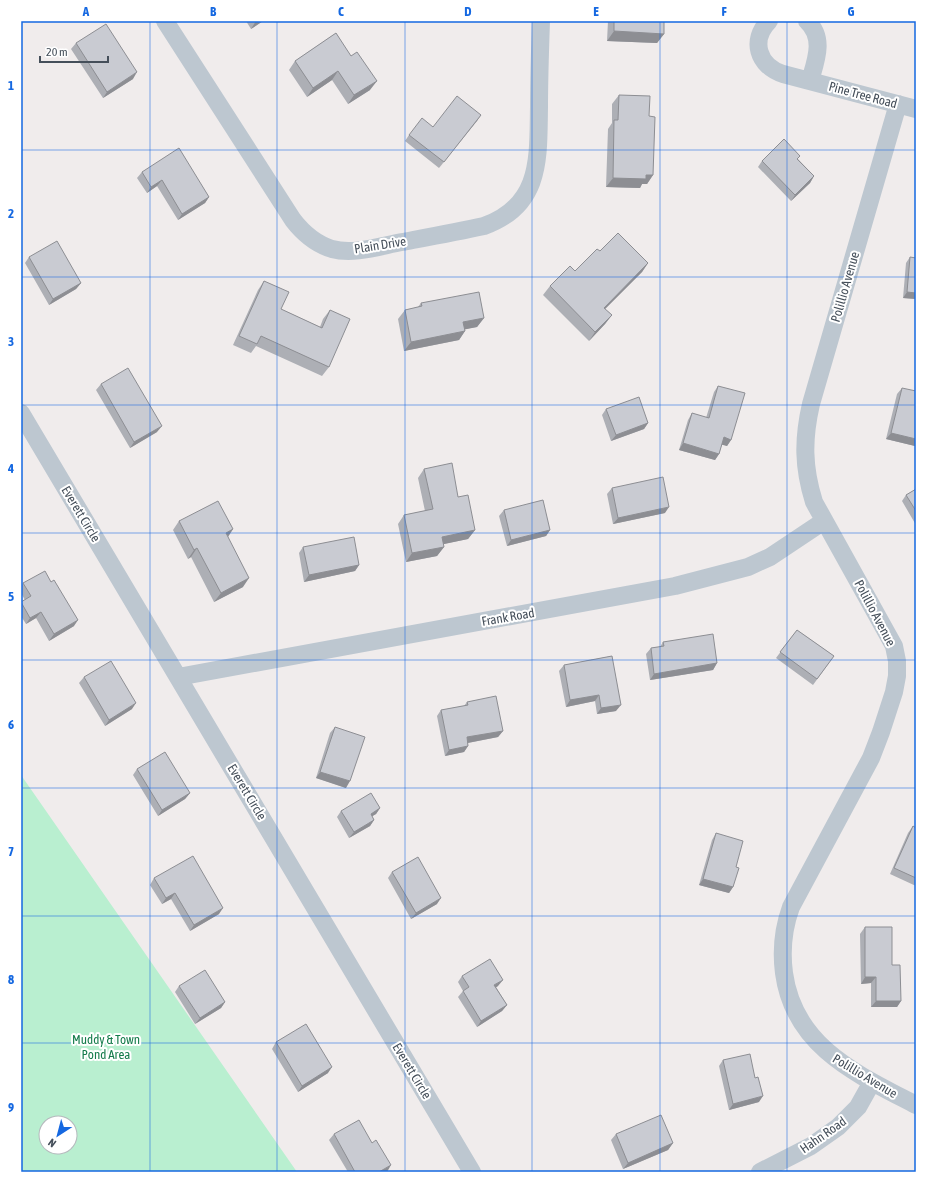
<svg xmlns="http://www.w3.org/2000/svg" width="937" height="1193" viewBox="0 0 937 1193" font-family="'Asap Condensed',sans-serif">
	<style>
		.green { fill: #b9efd0; fill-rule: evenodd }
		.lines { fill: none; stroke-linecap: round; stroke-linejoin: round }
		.minor { stroke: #bdc7d0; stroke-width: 18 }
		.wall { fill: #adafb5 }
		.shaded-wall { fill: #8d8e93 }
		.building { fill: #c9cbd2; stroke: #8d8e93 }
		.grid { fill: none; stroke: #1568e1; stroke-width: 1; stroke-opacity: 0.55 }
		.labels { text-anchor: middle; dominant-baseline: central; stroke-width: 4; stroke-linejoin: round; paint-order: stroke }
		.street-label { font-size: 13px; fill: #454f5a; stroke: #fff }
		.park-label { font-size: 13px; fill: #157c4c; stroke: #fff }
		.neatline { fill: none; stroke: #1568e1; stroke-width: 1.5 }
		.grid-label { font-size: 13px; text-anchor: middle; font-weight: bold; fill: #1568e1 }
	</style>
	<rect width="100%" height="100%" fill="#f0ecec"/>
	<path class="green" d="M21,775L297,1172H21ZM46,1123H70V1147H46Z"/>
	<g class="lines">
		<path class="minor" d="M165,21L293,220C303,233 316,244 332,249C354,255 380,246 402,242C429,237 457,232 484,226C542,205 538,158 539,107C539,78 540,50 541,21
			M769,21C750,40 758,66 783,74L916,109
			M807,21C825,38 816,60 810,81
			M898,104L811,404C803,439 803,467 814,502L894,646L897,661V676L894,692L881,732L871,758L791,907C783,929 781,950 784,973C794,1047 857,1074 916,1105
			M21,413L472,1172
			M178,677L675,586L748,567L770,557L824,521
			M760,1172L811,1146L838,1127L858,1107L872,1082"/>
	</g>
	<path class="wall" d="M246,21H263L251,29Z
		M608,21H664V34L657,43L607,41Z
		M336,33L370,90L348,104L332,80L307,97L289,70L295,61Z
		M76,43L133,79L103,98L71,49Z
		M619,95L649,116L653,175L647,184H642L640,188L606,187L608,129L612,123V104Z
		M481,115L439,168L405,141L409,135L433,127Z
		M798,159L814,176L810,183L791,201L758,167L762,161Z
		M142,172L209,197L205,203L178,220L157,186L147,193L137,178Z
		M600,251L648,263L642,272L605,309L612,315L605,324L589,341L543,295L550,286L575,271Z
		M29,257L81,283L76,289L49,305L25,263Z
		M910,257L916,299L903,298L906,263Z
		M264,281L281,309L320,327L323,319L330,310L329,367L322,376L256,346L251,353L233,345L258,290Z
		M421,303L484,318L477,327L465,329V331L459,340L404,351L398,319L405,310L418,307Z
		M101,384L157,432L130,448L96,390Z
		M718,386L731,440L727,446L722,444L719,454L715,460L679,450L688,420L692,413L706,418L714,392Z
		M902,388L915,446L886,439L897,394Z
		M606,409L648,423L644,429L611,441L602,415Z
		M424,469L458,497L475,530L468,539L443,544L444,547L437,556L406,562L398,524L404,515L425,511L418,478Z
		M612,488L665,513L613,524L607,494Z
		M916,489V525L902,501L906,495Z
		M504,510L550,530L546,536L507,546L499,516Z
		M179,521L233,529L228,537L243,587L214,602L191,557L188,559L173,530Z
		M303,547L359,565L355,571L304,582L299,553Z
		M23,583L74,626L49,641L36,618L26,624L21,616V603L25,600L21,593V587Z
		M797,630L834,656L813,685L776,658Z
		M663,642L717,663L713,670L650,680L646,654L651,648L660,647Z
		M612,656L616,711L597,714L595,701L566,707L559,671L564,665Z
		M84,677L132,709L105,726L79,683Z
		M467,702L503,731L498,737L468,743V746L464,752L445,756L437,716L441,710L464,706Z
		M335,727L346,788L316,778L330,733Z
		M137,769L190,793L185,799L158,816L133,775Z
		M380,808L376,814L372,816L374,820L370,826L349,838L337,817L341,811Z
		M913,826L916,828V886L890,874L908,833Z
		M716,833L736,867L733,887L729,893L699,885L712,840Z
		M392,872L437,904L411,919L388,878Z
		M154,878L219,914L190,931L171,899L162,904L150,885Z
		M865,927L892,965L901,1001L897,1007H871V983L861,984L860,934Z
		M462,976L498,986L496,987L507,1005L502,1011L477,1027L458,997L463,991L458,982Z
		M179,986L225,1002L221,1008L195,1024L175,992Z
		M276,1042L328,1073L298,1092L272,1049Z
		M723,1060L755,1078L759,1102L729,1110L719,1066Z
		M334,1134L387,1172H348L329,1140Z
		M616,1134L673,1143L668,1150L623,1169L611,1140Z"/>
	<path class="shaded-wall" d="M256,21H263L251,29Z
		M614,31L664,34L657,43L607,41Z
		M338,71L332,80L307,97L313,88Z
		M137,72L133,79L103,98L107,92Z
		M377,81L370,90L348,104L354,95Z
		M481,115L477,121L439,168L444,162Z
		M646,175H653L647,184H642L640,188L606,187L613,178Z
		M814,176L810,183L791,201L795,195Z
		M162,180L157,186L147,193L151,187Z
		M209,197L205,203L178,220L182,214Z
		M648,263L642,272L597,317L604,308Z
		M81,283L76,289L49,305L53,299Z
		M907,292L916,293V299L903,298Z
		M612,315L605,324L589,341L595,332Z
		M484,318L477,327L457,331L463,322Z
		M465,331L459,340L404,351L411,342Z
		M648,423L644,429L611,441L616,435Z
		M162,426L157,432L130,448L134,442Z
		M891,433L916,439V444L915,446L886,439Z
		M724,437L731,440L727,446L719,444Z
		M683,443L719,454L715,460L679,450Z
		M669,507L665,513L613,524L618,518Z
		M233,529L227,538L226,533Z
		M475,530L468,539L435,546L442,537Z
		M550,530L546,536L507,546L511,540Z
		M444,547L437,556L406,562L412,553Z
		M197,548L191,557L188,559L194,550Z
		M359,565L355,571L304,582L309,575Z
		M249,578L243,587L214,602L221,593Z
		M41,612L36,618L26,624L30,618Z
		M78,620L74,626L49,641L54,634Z
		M717,663L713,670L650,680L654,674Z
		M599,695L595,701L566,707L570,700Z
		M136,703L132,709L105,726L109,720Z
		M621,705L616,711L597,714L601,708Z
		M503,731L498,737L462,744L467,737Z
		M468,746L464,752L445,756L449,750Z
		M320,772L350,781L346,788L316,778Z
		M190,793L185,799L158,816L162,810Z
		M380,808L376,814L366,820L371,814Z
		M374,820L370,826L349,838L354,832Z
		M703,879L733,887L729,893L699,885Z
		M175,893L171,899L162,904L166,898Z
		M441,898L437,904L411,919L416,913Z
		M223,908L219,914L190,931L194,925Z
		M865,977H876L871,983L861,984Z
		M503,980L498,986L490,991L494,985Z
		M876,1001H901L897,1007H871Z
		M225,1002L221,1008L195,1024L200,1018Z
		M507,1005L502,1011L477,1027L481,1021Z
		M332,1067L328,1073L298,1092L302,1086Z
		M763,1096L759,1102L729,1110L733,1104Z
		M673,1143L668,1150L623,1169L628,1163Z
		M391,1165L387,1172H379Z"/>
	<path class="building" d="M614,21H664V34L614,31Z
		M106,24L137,72L107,92L76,43Z
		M336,33L351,56L357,52L377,81L354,95L338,71L313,88L295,61Z
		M619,95L650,96L649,116L655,117L653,175H646V179L613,178L614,120H618Z
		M457,96L481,115L444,162L409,135L422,118L433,127Z
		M784,139L800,156L797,159L814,176L795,195L762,161Z
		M179,148L209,197L182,214L162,180L151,187L142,172Z
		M618,233L648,263L604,308L612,315L595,332L550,286L570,266L575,271L597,249L600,251Z
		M57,241L81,283L53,299L29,257Z
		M910,257L916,258V293L907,292Z
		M264,281L289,292L281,309L322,328L330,310L350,319L329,367L261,336L257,344L239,336Z
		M479,292L484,318L463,322L465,331L411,342L405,310L422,306L421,303Z
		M128,368L162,426L134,442L101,384Z
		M718,386L745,393L731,440L724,437L719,454L683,443L692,413L709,418Z
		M902,388L916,391V439L891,433Z
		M639,397L648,423L616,435L606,409Z
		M452,463L458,497L468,495L475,530L442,537L444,547L412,553L404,515L433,509L424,469Z
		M663,477L669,507L618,518L612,488Z
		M916,489V511L906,495Z
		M543,500L550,530L511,540L504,510Z
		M218,501L233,529L226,533L249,578L221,593L197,548L194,550L179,521Z
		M354,537L359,565L309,575L303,547Z
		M45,571L51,582L54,580L78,620L54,634L41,612L30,618L21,602L31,596L23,583Z
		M797,630L834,656L817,679L780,652Z
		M713,634L717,663L654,674L651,648L664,646L663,642Z
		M612,656L621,705L601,708L599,695L570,700L564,665Z
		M111,661L136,703L109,720L84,677Z
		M496,696L503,731L467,737L468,746L449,750L441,710L468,705L467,702Z
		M335,727L365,737L350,781L320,772Z
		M165,752L190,793L162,810L137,769Z
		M371,793L380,808L371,814L374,820L354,832L341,811Z
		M913,826L916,828V878L894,868Z
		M716,833L743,841L736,867L739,868L733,887L703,879Z
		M193,856L223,908L194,925L175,893L166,898L154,878Z
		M418,857L441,898L416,913L392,872Z
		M865,927H892V965H900L901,1001H876V977H865Z
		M490,959L503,980L494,985L507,1005L481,1021L463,991L469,987L462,976Z
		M205,970L225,1002L200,1018L179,986Z
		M306,1024L332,1067L302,1086L276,1042Z
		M750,1054L755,1078L758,1077L763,1096L733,1104L723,1060Z
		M661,1115L673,1143L628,1163L616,1134Z
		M359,1120L372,1143L376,1140L391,1165L379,1172H355L334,1134Z"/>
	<path class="grid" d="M150,21V1172M277,21V1172M405,21V1172M532,21V1172M660,21V1172M787,21V1172M21,150H916M21,277H916M21,405H916M21,533H916M21,660H916M21,788H916M21,916H916M21,1043H916"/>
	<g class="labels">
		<g class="street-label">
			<text transform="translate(863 95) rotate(15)">Pine Tree Road</text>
			<text transform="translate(380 245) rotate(-9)">Plain Drive</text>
			<text transform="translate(845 287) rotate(-74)">Polillio Avenue</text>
			<text transform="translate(81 514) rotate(59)">Everett Circle</text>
			<text transform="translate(875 613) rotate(62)">Polillio Avenue</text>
			<text transform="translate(508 617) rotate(-10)">Frank Road</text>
			<text transform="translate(247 792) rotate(59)">Everett Circle</text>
			<text transform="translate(412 1071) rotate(59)">Everett Circle</text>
			<text transform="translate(865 1076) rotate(31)">Polillio Avenue</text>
			<text transform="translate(823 1135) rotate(-35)">Hahn Road</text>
		</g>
		<g class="park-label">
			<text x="106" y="1039">Muddy &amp; Town<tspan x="106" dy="15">Pond Area</tspan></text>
		</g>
	</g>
	<rect width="937" height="1193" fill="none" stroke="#ffffff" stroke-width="44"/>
	<g transform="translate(58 1135) rotate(216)"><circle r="19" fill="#ffffff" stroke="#b5b9bd"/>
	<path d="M0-3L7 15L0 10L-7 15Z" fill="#1568e1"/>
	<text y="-6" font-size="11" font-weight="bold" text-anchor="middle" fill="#454f5a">N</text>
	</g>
	<path d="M40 56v6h68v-6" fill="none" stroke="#454f5a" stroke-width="2"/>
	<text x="46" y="56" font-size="12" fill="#454f5a" stroke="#ffffff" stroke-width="3" paint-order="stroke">20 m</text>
	<rect x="22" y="22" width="893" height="1149" class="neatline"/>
	<g class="grid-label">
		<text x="86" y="16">A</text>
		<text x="213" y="16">B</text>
		<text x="341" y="16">C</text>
		<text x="468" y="16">D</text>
		<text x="596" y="16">E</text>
		<text x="724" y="16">F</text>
		<text x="851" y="16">G</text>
		<text x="11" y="90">1</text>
		<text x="11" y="218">2</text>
		<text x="11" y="346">3</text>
		<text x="11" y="473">4</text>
		<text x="11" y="601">5</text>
		<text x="11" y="729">6</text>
		<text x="11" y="856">7</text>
		<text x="11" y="984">8</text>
		<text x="11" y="1112">9</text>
	</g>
</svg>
